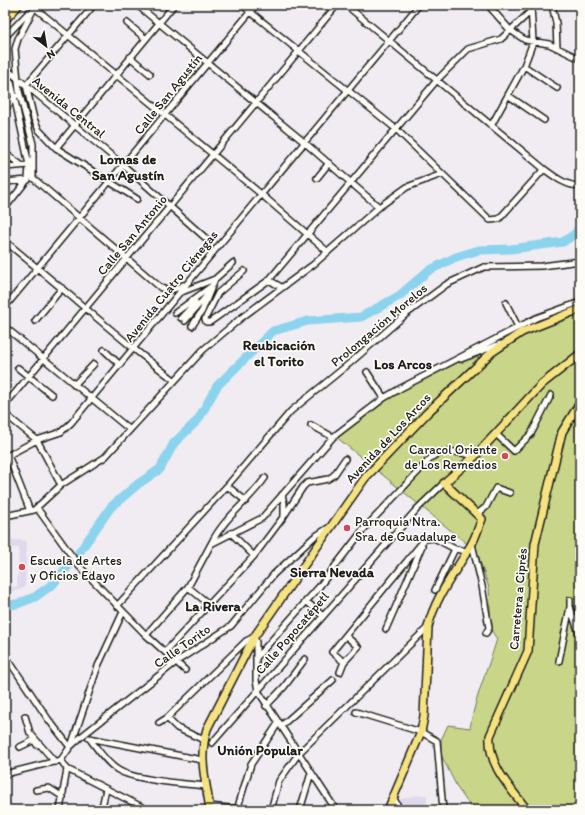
<svg xmlns="http://www.w3.org/2000/svg" width="585" height="815" viewBox="0 0 585 815" font-family="Itim,sans-serif">
	<style>
		.built { fill: #e0d9ec }
		.green { fill: #c9d689; stroke: #727952 }
		.lines { fill: none; stroke-linecap: round; stroke-linejoin: round }
		.river { stroke: #8cd3ed; stroke-width: 9 }
		.minor-casing { stroke: #1c1c1c; stroke-width: 8 }
		.major-casing { stroke: #1c1c1c; stroke-width: 10 }
		.highway-casing { stroke: #1c1c1c; stroke-width: 11 }
		.minor { stroke: #fdfcf7; stroke-width: 5 }
		.major { stroke: #f5e382; stroke-width: 7 }
		.highway { stroke: #f5e382; stroke-width: 8 }
		.poi-dot { fill: #d1495b; stroke: #fdfcf7; stroke-width: 1.5 }
		.labels { text-anchor: middle; dominant-baseline: central; stroke-width: 3.5; stroke-linejoin: round; paint-order: stroke }
		.street-label { font-size: 13px; fill: #1c1c1c; stroke: #fdfcf7 }
		.poi-label { font-size: 13px; fill: #1c1c1c; stroke: #fdfcf7; text-anchor: start }
		.neighbourhood-label { font-size: 14px; font-weight: bold; fill: #1c1c1c; stroke: #fdfcf7 }
	</style>
	<rect width="100%" height="100%" fill="#f0ecf2"/>
	<filter id="ink" filterUnits="userSpaceOnUse"><feTurbulence type="fractalNoise" baseFrequency=".025" numOctaves="2"/><feDisplacementMap in="SourceGraphic" scale="8" xChannelSelector="R" yChannelSelector="G"/><feConvolveMatrix kernelMatrix="1 2 1 2 8 2 1 2 1" color-interpolation-filters="sRGB"/></filter>
	<g filter="url(#ink)">
		<path class="built" d="M5,539L27,541L25,586L22,589L8,592L5,595V587H17L19,548H5Z
			M419,795H427V810H391L401,799Z"/>
		<path class="green" d="M580,311V810H473L458,789L441,755V740L448,725L470,728C475,697 488,669 497,639L491,630L489,588L477,552L335,436L414,380L466,355L485,359L531,330Z"/>
		<g class="lines">
			<path class="river" d="M5,605L17,604L35,597L53,584L78,554L111,507L138,484L160,469L174,443L198,420L217,386L273,331L308,321L361,317L399,296L428,271L456,257L479,250L511,249L563,242L575,234L580,226"/>
			<g class="minor-casing">
				<path id="minor" d="M94,5L26,85L34,119L39,130L56,148L137,199
					M137,5L304,142L379,207
					M242,5L347,90
					M346,5L544,169C555,177 566,186 580,186
					M488,5L510,30L525,40L549,44L578,58
					M526,5L531,11
					M552,5L556,23L557,48
					M34,7L261,194L328,252
					M127,23L146,39
					M5,37L29,12
					M130,57L150,74
					M524,66L557,88
					M5,68L123,165L209,241
					M350,92L396,129L490,220L499,219L544,169
					M509,96L544,120
					M5,109L16,96
					M491,126L524,66L533,42L531,5
					M56,148L174,5
					M5,153L21,165
					M5,167L29,165
					M33,178L161,288C170,291 175,290 183,285
					M33,178V144L19,91L15,49L18,39L36,5
					M317,178L329,163
					M5,182L28,180L29,165L11,82
					M5,208L28,179
					M5,241L134,349L174,380
					M244,271L218,293L205,319L206,322H210L269,280L437,80L468,49L501,39L531,11
					M269,280L281,287
					M179,293L215,279L233,263
					M506,303L518,327
					M5,307L256,5
					M175,313L213,285
					M181,318L195,303V300
					M35,321L62,288
					M185,321L208,294
					M192,326L202,311L215,279
					M5,327L129,429
					M104,350L120,365
					M461,359L500,344
					M18,368L52,395
					M367,372L384,398
					M74,385L94,364
					M5,405L337,5
					M5,414L37,440L61,485
					M311,425L333,437
					M496,434L514,451L531,434L551,395
					M8,455L30,511
					M5,457L37,440L61,432L71,423L419,5
					M227,486L246,501
					M282,495L284,503V515
					M37,508L79,566L146,635L185,670
					M477,514L486,507L496,488L510,493
					M5,516L34,510L61,485L105,457L203,350L241,318L314,264L379,207L407,187L442,174
					M231,533L254,556
					M211,544C224,517 248,502 265,478
					M472,544L482,586L489,628L486,633
					M188,587L210,605
					M435,590L455,549
					M570,600V607L580,636
					M306,601L323,616
					M117,606L227,486L291,411L350,363L405,315L447,284L484,267L542,266L580,261
					M386,629L422,546
					M146,635L188,587L211,544L262,518L333,437L384,398L401,388L536,318L580,302
					M165,652L254,556L284,516L303,487L307,483L328,479L334,475L345,459
					M5,655L48,719L70,747
					M256,658L319,587L363,530L432,457C445,447 460,453 475,456
					M559,661L570,607
					M344,662L332,652L425,539L434,538L455,549L467,551
					M340,672L344,662L358,647L346,636
					M266,706L284,687L305,659
					M356,712L421,732L437,741L443,810
					M25,716L30,733L55,762
					M167,718L177,728L204,740
					M159,723L167,718L246,641L254,637L256,642V680L258,691L336,810
					M281,726L333,680
					M89,738C97,748 106,763 118,770C133,780 186,784 206,786
					M89,738L202,760
					M212,743L417,509L444,483
					M71,746L98,666L123,612
					M20,747L34,740L37,745
					M61,760L70,747L82,736L176,662L231,626L274,574L314,537L328,528
					M61,760L67,769L148,810
					M5,774L61,760
					M36,790L49,788L63,797
					M393,797L400,810
					M210,806L237,809
					M60,810L67,769
					M105,810L102,807L106,789
					M237,810L251,764L279,722
					M271,810L279,781L299,753L428,627
					M300,810L311,773"/>
			</g>
			<g class="major-casing">
				<path id="major" d="M210,810C206,780 198,759 207,729L254,637L365,478L427,413L492,352L522,332L580,309
					M388,810L421,732L424,716L428,627C435,597 456,571 471,545C476,537 478,528 482,519L444,483L475,456L542,384L580,354
					M527,810C510,787 488,766 490,736L528,651L535,544L562,432L580,403"/>
			</g>
			<g class="highway-casing">
				<path id="highway" d="M5,8L8,5
					M5,19L18,5"/>
			</g>
			<use href="#minor" class="minor"/>
			<use href="#major" class="major"/>
			<use href="#highway" class="highway"/>
		</g>
	</g>
	<g class="poi-dot">
		<circle cx="505" cy="456" r="4"/>
		<circle cx="347" cy="528" r="4"/>
		<circle cx="22" cy="567" r="4"/>
	</g>
	<g class="labels">
		<g class="street-label">
			<text transform="translate(168 94) rotate(-51)">Calle San Agustín</text>
			<text transform="translate(69 107) rotate(39)">Avenida Central</text>
			<text transform="translate(132 235) rotate(-50)">Calle San Antonio</text>
			<text transform="translate(171 286) rotate(-51)">Avenida Cuatro Ciénegas</text>
			<text transform="translate(379 325) rotate(-40)">Prolongación Morelos</text>
			<text transform="translate(388 438) rotate(-47)">Avenida de Los Arcos</text>
			<text transform="translate(518 599) rotate(-85)">Carretera a Ciprés</text>
			<text transform="translate(292 633) rotate(-49)">Calle Popocatépetl</text>
			<text transform="translate(182 646) rotate(-35)">Calle Torito</text>
		</g>
		<g class="poi-label">
			<text x="497" y="449" text-anchor="end">Caracol Oriente<tspan x="497" dy="15">de Los Remedios</tspan></text>
			<text x="355" y="521">Parroquia Ntra.<tspan x="355" dy="15">Sra. de Guadalupe</tspan></text>
			<text x="30" y="560">Escuela de Artes<tspan x="30" dy="15">y Oficios Edayo</tspan></text>
		</g>
		<g class="neighbourhood-label">
			<text x="128" y="159">Lomas de<tspan x="128" dy="16">San Agustín</tspan></text>
			<text x="279" y="345">Reubicación<tspan x="279" dy="16">el Torito</tspan></text>
			<text x="403" y="364">Los Arcos</text>
			<text x="332" y="572">Sierra Nevada</text>
			<text x="213" y="606">La Rivera</text>
			<text x="260" y="750">Unión Popular</text>
		</g>
	</g>
	<rect width="585" height="815" fill="none" stroke="#fdfcf7" stroke-width="20"/>
	<rect x="10" y="10" width="565" height="795" fill="none" stroke="#1c1c1c" stroke-width="1.5" filter="url(#ink)"/>
	<g transform="translate(46 46) rotate(149)" stroke="#fdfcf7" stroke-width="3" paint-order="stroke">
	<path d="M0-3L7 15L0 10L-7 15Z" fill="#1c1c1c"/>
	<text y="-6" font-size="11" font-weight="bold" text-anchor="middle" fill="#1c1c1c">N</text>
	</g>
</svg>
